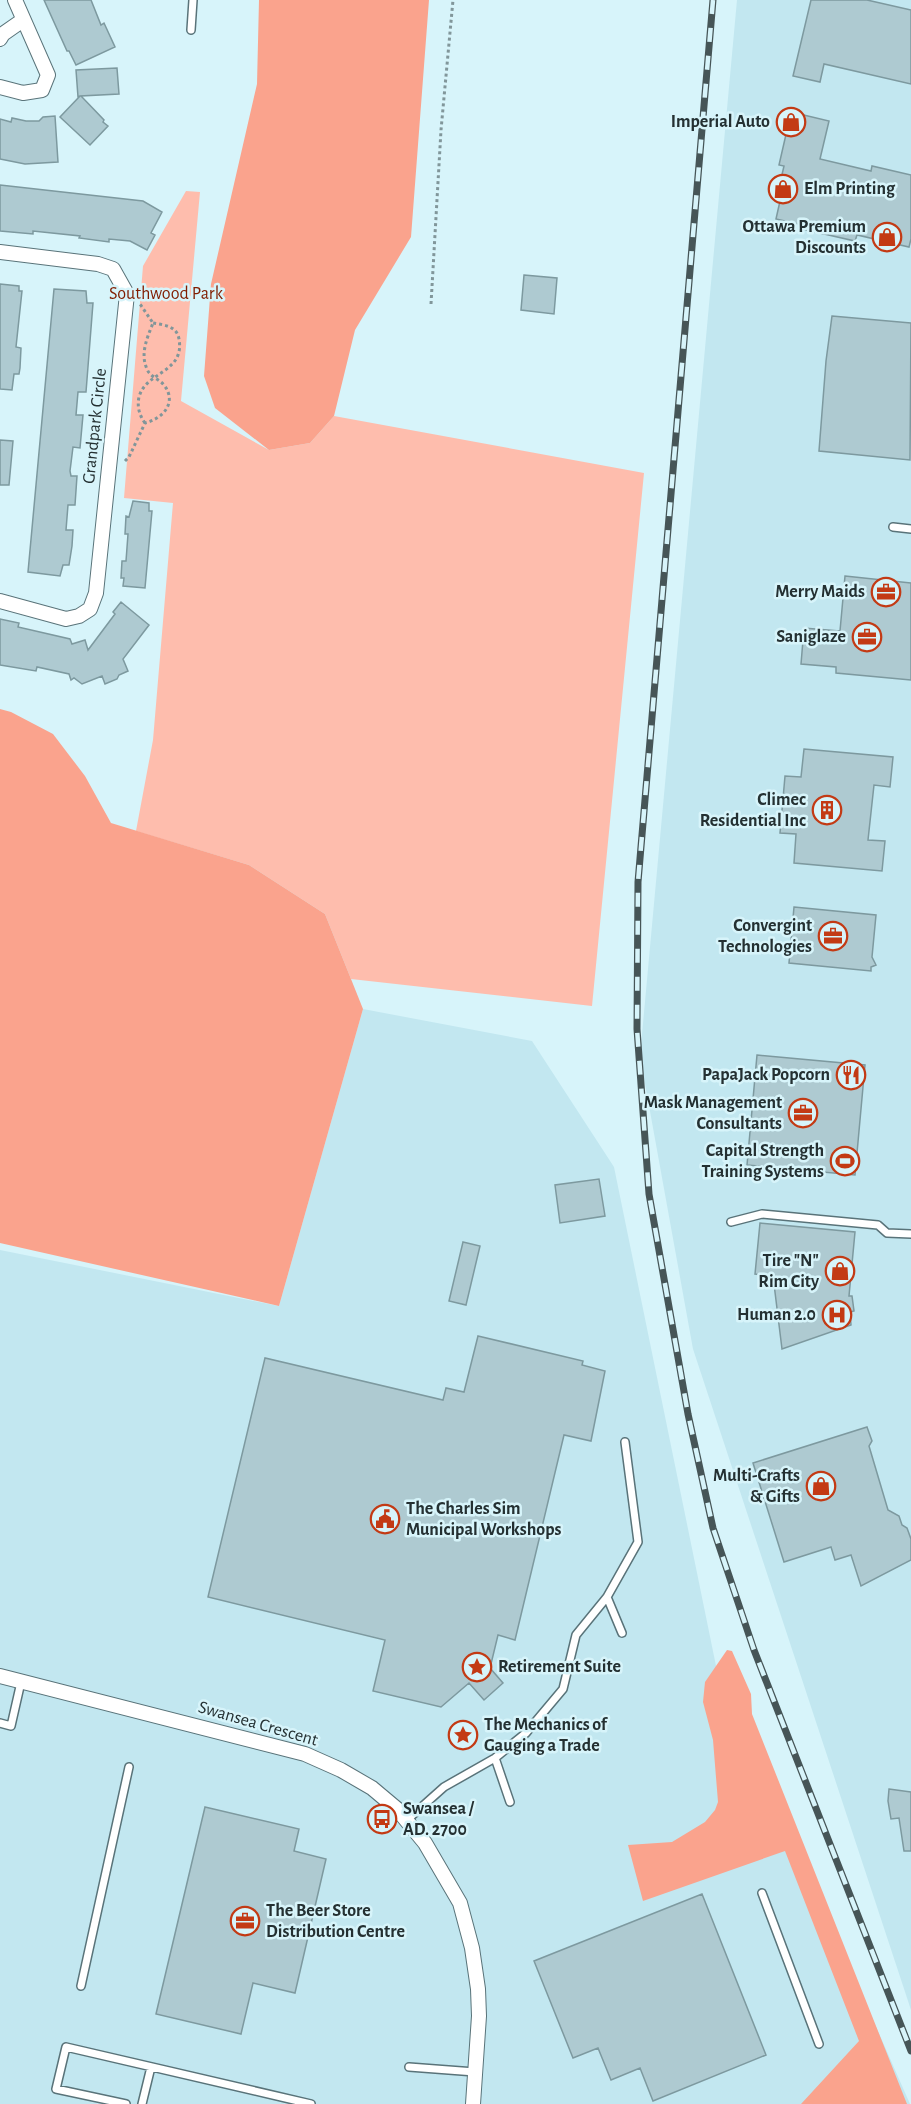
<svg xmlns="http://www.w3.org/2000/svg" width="911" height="2104" viewBox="0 0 911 2104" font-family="'Alegreya Sans',sans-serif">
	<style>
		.built { fill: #c2e7f0 }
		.green { fill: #febdad }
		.forest { fill: #faa38d }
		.building { fill: #aecad1; stroke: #7d999f; stroke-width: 1.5 }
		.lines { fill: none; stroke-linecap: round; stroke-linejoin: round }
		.service-casing { stroke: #597379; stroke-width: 10 }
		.minor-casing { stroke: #597379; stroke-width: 16 }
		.path { stroke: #81969a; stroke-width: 3; stroke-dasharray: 3 3; stroke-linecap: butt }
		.service { stroke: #fff; stroke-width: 7 }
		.minor { stroke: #fff; stroke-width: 14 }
		.rail-casing { stroke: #465557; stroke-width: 7 }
		.rail { stroke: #d7f4fa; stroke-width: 4.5; stroke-dasharray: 14; stroke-linecap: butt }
		.labels { text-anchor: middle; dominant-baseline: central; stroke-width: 5; stroke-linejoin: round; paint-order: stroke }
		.poi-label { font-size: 18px; font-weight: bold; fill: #243032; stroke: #d7f4fa; text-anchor: end }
		.park-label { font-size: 18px; fill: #801d00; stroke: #d7f4fa }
		.street-label { font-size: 18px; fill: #243032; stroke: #d7f4fa }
	</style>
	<rect width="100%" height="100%" fill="#d7f4fa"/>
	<path class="built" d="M737,0H911V2010L693,1349L640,1056Z
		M363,1009L532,1041L614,1167L742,1793L791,1833L910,2104H0V1250L279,1306Z"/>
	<path class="green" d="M186,191L200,192L181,401L269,450L310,443L334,416L644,473L592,1006L351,979L325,914L249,865L136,831L153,740L173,503L124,498L143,266Z"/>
	<path class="forest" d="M259,0H429L411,237L355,330L334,416L310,443L269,450L215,408L204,376L211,284L257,84Z
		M0,709L11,712L53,734L85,776L111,823L249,865L325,914L363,1009L279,1306L0,1243Z
		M727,1650L732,1651L751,1694L752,1714L907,2104H801L859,2041L785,1851L643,1901L628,1845L672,1842L705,1822L715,1810L718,1802L713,1740L703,1702L705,1682Z"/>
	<path class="building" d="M44,0H91L101,25L104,23L115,47L76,65L69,51H67Z
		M811,0H867L911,10V84L824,64L820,82L793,76Z
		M117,68L119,94L81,96L104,120L103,122L108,126L90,145L60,117L80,96L78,97L76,70Z
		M787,111L829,121L820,159L871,171L872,166L911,175V239L909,247L857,235L855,241L802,229L803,225L776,219L780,201L776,200L784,166L779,165L787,130L782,129Z
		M55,116L58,162L25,164L0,159V119L11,122L12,118L26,121H39L43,117Z
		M0,185L143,201L162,212L151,233L155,235L147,250L130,241L109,239V242L79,238L80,236L33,231V234L0,231Z
		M524,275L557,278L554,314L521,310Z
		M0,284L19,286V291H22L16,347L21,348L20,368L19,374H14L12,390L0,389Z
		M54,289L86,291L87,303H93L86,392H78L76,415H83L80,448L73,447L70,471L71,476H77L75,505H68L66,530H73L72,546L69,565H63L60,576L28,572Z
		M832,316L911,323L910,460L819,451L826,361Z
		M0,440L13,441L9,485H0Z
		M133,501L149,503V511H152L145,588L123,586L124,578H121L122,561H126L128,534H125L126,516L129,517Z
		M845,576L911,583V680L836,673V667L801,664L804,628L840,631Z
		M121,602L149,625L123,659L128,671L119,675L117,679L105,684L102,676L82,684L74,678L71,680L69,674L37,667L36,671L0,665V619L19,623L18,627L70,639L72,644L85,640L88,650L115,614L113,612Z
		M804,749L893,757L890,787L874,785L868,840L885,841L882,871L794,863L796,834L780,833L785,776L801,777Z
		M794,907L876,915L872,957L876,965L871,967V971L789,963Z
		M757,1055L865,1065L855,1175L747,1165Z
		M599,1179L605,1216L560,1223L555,1185Z
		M760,1223L855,1232L849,1296H852L854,1311L850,1312L851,1325L782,1349L773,1276L755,1274Z
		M463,1242L480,1246L466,1305L449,1301Z
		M478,1336L583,1361L582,1365L605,1371L591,1441L564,1435L515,1640L498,1635L490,1668L503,1683L484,1700L469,1683L441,1707L373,1691L385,1640L208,1597L265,1358L443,1400L446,1388L464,1392Z
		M867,1427L872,1441L869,1446L888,1510L899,1516L902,1525L907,1528L911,1539V1560L861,1586L851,1555L835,1560L831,1547L784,1562L753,1463Z
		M889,1789L911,1792V1851H904L899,1818L891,1819L888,1801Z
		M205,1807L299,1829L294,1851L326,1859L295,1993L253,1983L241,2034L156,2014Z
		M702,1894L766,2055L653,2101L640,2068L611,2080L598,2048L573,2058L534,1961Z"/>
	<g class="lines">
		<g class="service-casing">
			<path id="service" d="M191,30L193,0
				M893,527L911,529
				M731,1222L762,1214L878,1225L887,1233L911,1234
				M607,1597L638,1542L625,1442
				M0,1723L11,1726L21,1682
				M495,1758L510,1802
				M407,1820L444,1787L495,1758L526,1733L563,1689L576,1635L607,1597L622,1633
				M762,1893L819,2044
				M81,1986L129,1767
				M409,2067L475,2072
				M126,2104L56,2089L66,2047L311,2104
				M142,2104L151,2067"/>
		</g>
		<g class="minor-casing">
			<path id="minor" d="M0,39L3,34L23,20
				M0,87L23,93L42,90L48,75L15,0
				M0,252L98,264L113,269L127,294L96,593L90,609L79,616L66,619L0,601
				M0,1676L305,1754L341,1770L372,1788L397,1809L425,1843L460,1903L472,1948L478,1989L479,2016L473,2104"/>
		</g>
		<path class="path" d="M431,304L441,130L453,0
			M145,423C139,415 137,406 139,397C146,371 185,373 179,339C177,326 164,325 153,323
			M125,461L129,457L145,423C162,419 178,403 164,385C159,379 150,377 147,369C140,354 147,338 153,323L140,304"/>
		<use href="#service" class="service"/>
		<use href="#minor" class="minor"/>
		<g class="rail-casing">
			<path id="rail" d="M713,0L638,882L637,1029L649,1194L688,1414L713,1528L754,1650L911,2051"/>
		</g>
		<use href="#rail" class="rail"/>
	</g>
	<defs>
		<g id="shop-ring" transform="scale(1.5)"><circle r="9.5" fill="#d7f4fa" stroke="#c33a14" stroke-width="1.5"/><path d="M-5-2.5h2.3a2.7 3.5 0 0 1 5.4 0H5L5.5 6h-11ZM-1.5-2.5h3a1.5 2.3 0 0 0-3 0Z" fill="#c33a14"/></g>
		<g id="office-ring" transform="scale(1.5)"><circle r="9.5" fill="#d7f4fa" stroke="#c33a14" stroke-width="1.5"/><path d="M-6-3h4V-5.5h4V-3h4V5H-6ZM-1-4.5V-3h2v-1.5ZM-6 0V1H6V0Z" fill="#c33a14"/></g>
		<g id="building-ring" transform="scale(1.5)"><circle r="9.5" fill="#d7f4fa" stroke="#c33a14" stroke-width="1.5"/><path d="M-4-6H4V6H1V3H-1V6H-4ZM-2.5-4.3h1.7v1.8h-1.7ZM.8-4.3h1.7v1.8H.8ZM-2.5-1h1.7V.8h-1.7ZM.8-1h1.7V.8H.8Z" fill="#c33a14"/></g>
		<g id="restaurant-ring" transform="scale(1.5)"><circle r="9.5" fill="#d7f4fa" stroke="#c33a14" stroke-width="1.5"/><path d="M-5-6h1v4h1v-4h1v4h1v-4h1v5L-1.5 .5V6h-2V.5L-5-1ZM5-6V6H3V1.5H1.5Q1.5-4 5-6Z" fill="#c33a14"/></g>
		<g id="stadium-ring" transform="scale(1.5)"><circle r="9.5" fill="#d7f4fa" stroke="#c33a14" stroke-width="1.5"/><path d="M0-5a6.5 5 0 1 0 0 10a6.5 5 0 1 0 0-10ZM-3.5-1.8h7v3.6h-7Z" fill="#c33a14"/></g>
		<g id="hospital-ring" transform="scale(1.5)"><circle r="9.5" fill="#d7f4fa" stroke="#c33a14" stroke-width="1.5"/><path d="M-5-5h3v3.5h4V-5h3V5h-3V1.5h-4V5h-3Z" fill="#c33a14"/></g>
		<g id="civic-ring" transform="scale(1.5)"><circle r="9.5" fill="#d7f4fa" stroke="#c33a14" stroke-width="1.5"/><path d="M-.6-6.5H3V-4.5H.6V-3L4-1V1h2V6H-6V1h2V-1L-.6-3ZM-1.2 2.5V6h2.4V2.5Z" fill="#c33a14"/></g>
		<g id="sight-ring" transform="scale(1.5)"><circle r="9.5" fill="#d7f4fa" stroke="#c33a14" stroke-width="1.5"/><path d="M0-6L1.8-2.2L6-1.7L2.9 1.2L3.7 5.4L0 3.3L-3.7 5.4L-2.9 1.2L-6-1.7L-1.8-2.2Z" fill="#c33a14"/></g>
		<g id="bus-ring" transform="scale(1.5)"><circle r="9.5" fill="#d7f4fa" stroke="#c33a14" stroke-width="1.5"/><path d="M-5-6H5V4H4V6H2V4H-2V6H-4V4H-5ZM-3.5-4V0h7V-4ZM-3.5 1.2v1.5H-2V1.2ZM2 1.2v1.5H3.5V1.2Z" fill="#c33a14"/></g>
	</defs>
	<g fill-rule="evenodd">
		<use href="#shop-ring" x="791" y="122"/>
		<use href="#shop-ring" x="783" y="189"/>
		<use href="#shop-ring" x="887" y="237"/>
		<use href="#office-ring" x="886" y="592"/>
		<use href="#office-ring" x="867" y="637"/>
		<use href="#building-ring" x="827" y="810"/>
		<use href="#office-ring" x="833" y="936"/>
		<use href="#restaurant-ring" x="851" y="1075"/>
		<use href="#office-ring" x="803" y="1113"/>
		<use href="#stadium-ring" x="845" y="1161"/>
		<use href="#shop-ring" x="840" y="1271"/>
		<use href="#hospital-ring" x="837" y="1315"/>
		<use href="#shop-ring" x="821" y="1486"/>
		<use href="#civic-ring" x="385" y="1519"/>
		<use href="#sight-ring" x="477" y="1667"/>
		<use href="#sight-ring" x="463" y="1735"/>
		<use href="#bus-ring" x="382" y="1819"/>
		<use href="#office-ring" x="245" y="1921"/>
	</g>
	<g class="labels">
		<g class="poi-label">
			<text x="770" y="122">Imperial Auto</text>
			<text x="804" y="189" text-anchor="start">Elm Printing</text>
			<text x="866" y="227">Ottawa Premium<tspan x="866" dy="21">Discounts</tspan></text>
			<text x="865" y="592">Merry Maids</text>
			<text x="846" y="637">Saniglaze</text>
			<text x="806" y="800">Climec<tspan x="806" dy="21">Residential Inc</tspan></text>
			<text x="812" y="926">Convergint<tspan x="812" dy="21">Technologies</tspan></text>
			<text x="830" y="1075">PapaJack Popcorn</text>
			<text x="782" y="1103">Mask Management<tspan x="782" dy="21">Consultants</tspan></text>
			<text x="824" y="1151">Capital Strength<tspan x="824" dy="21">Training Systems</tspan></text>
			<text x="819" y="1261">Tire "N"<tspan x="819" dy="21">Rim City</tspan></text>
			<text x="816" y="1315">Human 2.0</text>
			<text x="800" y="1476">Multi-Crafts<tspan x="800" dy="21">&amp; Gifts</tspan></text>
			<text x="406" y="1509" text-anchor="start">The Charles Sim<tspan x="406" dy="21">Municipal Workshops</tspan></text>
			<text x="498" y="1667" text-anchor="start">Retirement Suite</text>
			<text x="484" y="1725" text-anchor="start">The Mechanics of<tspan x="484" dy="21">Gauging a Trade</tspan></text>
			<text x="403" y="1809" text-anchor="start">Swansea /<tspan x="403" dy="21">AD. 2700</tspan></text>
			<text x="266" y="1911" text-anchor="start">The Beer Store<tspan x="266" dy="21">Distribution Centre</tspan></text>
		</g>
		<g class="park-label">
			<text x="166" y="294">Southwood Park</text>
		</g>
		<g class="street-label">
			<text transform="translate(95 426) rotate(-84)">Grandpark Circle</text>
			<text transform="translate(258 1724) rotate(16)">Swansea Crescent</text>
		</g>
	</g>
</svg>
